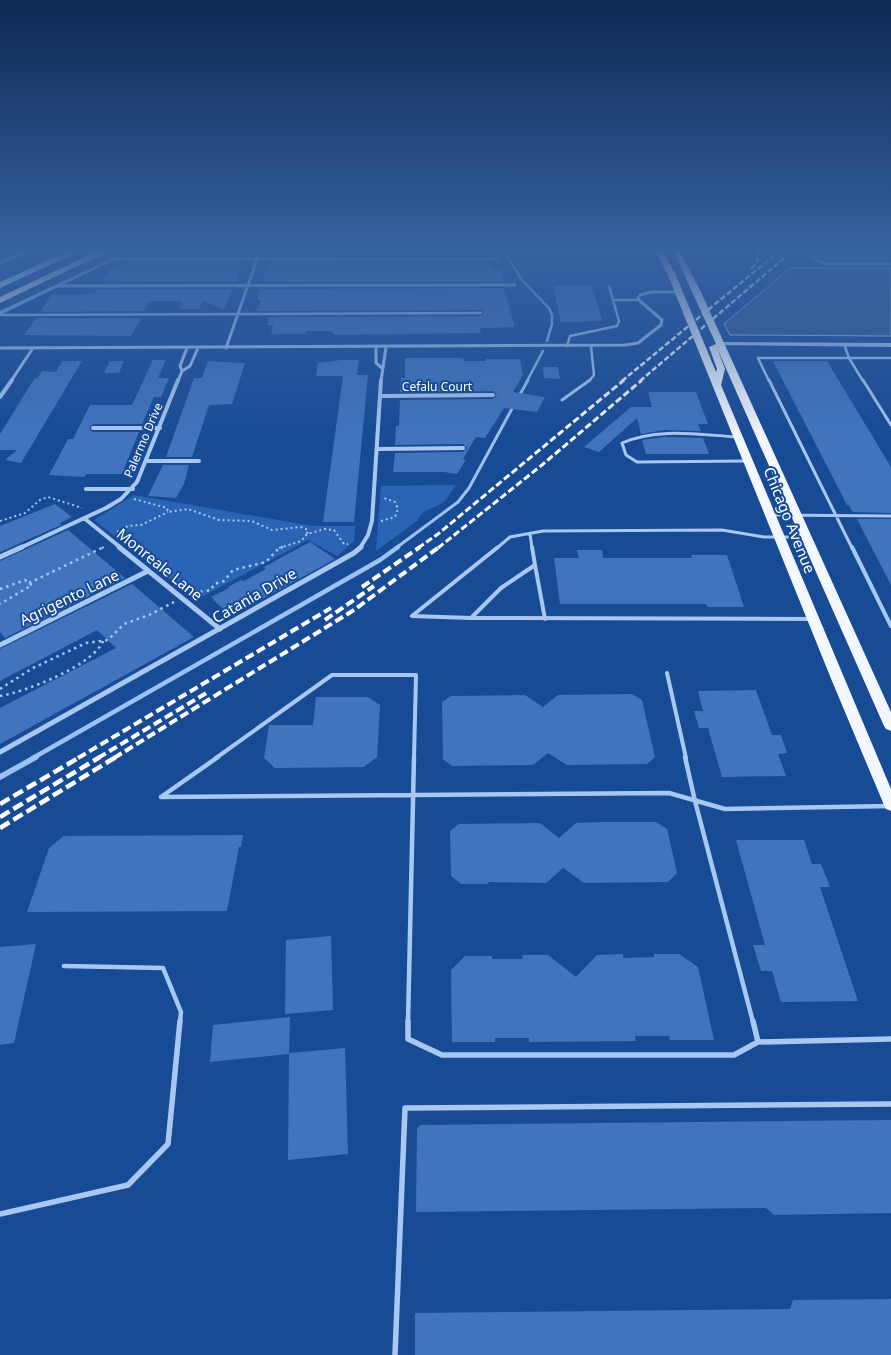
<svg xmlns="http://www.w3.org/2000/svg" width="891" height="1355" viewBox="0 0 891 1355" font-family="'Noto Sans',sans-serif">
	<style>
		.green { fill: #2b64b4 }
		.water { fill: #35598f; stroke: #9cc2f3 }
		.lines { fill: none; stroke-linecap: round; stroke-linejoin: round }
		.stream-far3 { stroke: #9cc2f3; stroke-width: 2.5 }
		.stream-far2 { stroke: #9cc2f3; stroke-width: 3 }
		.stream-far1 { stroke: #9cc2f3; stroke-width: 4.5 }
		.stream { stroke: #9cc2f3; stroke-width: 5.5 }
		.building { fill: #4174bc }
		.path-far1 { stroke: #a9c8f1; stroke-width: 2; stroke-dasharray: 2 3; stroke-linecap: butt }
		.path { stroke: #a9c8f1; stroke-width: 2.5; stroke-dasharray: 2.5 4; stroke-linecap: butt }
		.service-far4 { stroke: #a9c8f1; stroke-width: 2.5 }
		.service-far3 { stroke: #a9c8f1; stroke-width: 3 }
		.service-far2 { stroke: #a9c8f1; stroke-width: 4 }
		.service-far1 { stroke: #a9c8f1; stroke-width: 4.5 }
		.service { stroke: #a9c8f1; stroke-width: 5.5 }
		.minor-far2 { stroke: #a9c8f1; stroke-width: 3 }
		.minor-far1 { stroke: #a9c8f1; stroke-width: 4 }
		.minor { stroke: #a9c8f1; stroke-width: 5 }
		.tertiary { fill: #a9c8f1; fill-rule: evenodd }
		.secondary { fill: #d8e6fb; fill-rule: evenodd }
		.primary { fill: #f3f7ff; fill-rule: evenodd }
		.motorway { fill: #fff; fill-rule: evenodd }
		.rail-far3 { stroke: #fff; stroke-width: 2.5; stroke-dasharray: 5.5 2.5; stroke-linecap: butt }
		.rail-far2 { stroke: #fff; stroke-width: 3; stroke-dasharray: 7 3; stroke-linecap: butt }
		.rail-far1 { stroke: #fff; stroke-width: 4; stroke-dasharray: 9 4; stroke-linecap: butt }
		.rail { stroke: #fff; stroke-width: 4.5; stroke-dasharray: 11 4.5; stroke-linecap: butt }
		.labels { text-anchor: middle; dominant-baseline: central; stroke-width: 4; stroke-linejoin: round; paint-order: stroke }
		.far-street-label { font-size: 12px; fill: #fff; stroke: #184b95 }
		.street-label { font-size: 15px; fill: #fff; stroke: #184b95 }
	</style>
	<rect width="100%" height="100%" fill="#184b95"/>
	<path class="green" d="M456,485C452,490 448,499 444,502C434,509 423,508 417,521L376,551L381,486Z
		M134,495L313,526H355L354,541L337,556L308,540L196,600L94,520Z"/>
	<path class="water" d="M790,268H891V336L730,335L724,324Z"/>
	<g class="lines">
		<path class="stream-far3" d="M502,248L522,280L549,308L552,315V324L547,341
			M527,381L543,351"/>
		<path class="stream-far2" d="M518,398L528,380
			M396,548L458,502L469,488L514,405"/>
		<path class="stream-far1" d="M33,758L380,560L398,547"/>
		<path class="stream" d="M0,777L36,757"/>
	</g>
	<path class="building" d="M162,248H247L245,256H141L155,249L161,251Z
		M274,248L479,249V256H271Z
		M822,248H891V261H827L819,254Z
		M129,262H243L236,282H101L112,267H119Z
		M269,262L491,263L492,269H502L504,282H263Z
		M553,285H592L602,321L561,322Z
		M504,288L515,327L480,328L481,333L335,335L331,331H305V334H271L273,325H267L269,317L481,316L484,312L481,310L257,311L261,300H257L260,289Z
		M97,289H233L224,309L203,301L199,309H179L182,301H149L144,311L40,312L51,295L94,294Z
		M36,318H141L131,336L24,335Z
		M405,358H463L464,361H486V359H520L523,375L513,392L545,397L537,412L504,408L485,438L476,437L463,459L466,460L457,474L444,472H393L395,453L463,452L467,448L463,444L395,445L396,426H399L400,400L493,399L497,395L493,391L400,392L401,378H405Z
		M153,360H166L158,378H169L161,397H154L142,424H93L90,427V430L93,432H139L122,474H86L85,477L49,475L68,439H73L90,405H132Z
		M341,360H359L357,375H368L354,522H323L343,376H316L318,363Z
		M62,361H82L21,463L5,460L17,450H0V434L34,379L38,377L42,371L56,372Z
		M110,361H124L119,373H104Z
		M208,361L245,363L232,404L209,405L192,457H166L194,378H202Z
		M773,361H827L891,467V513L853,512L849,505H847Z
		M543,367H558L560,379L544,378Z
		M648,392H696L708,424H698L701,431L664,430L641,434L637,418L599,452L584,447L631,407H652Z
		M665,437L703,438L709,454H646L642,440Z
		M163,465H189L184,484L176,498L148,496Z
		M55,504L72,517L60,523L61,525L0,552V526Z
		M857,519H891V585Z
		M68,530L125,578L5,638L0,632V561Z
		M310,542L335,559L232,616L213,600L214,599L211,597L229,588L228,587L241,580L244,581L266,569L264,567Z
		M577,550H602L603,558H692L691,555H727L744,607H707L706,604H560L554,558H579Z
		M132,584L194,637L0,744V708L116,648L97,630L0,681V649Z
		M756,690L772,735H781L787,753L778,754L786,776L722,777L708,728H699L694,711H703L698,691Z
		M632,694L642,700L655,757L647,764L567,765L548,753L533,765L452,766L443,759L442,702L451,696L525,695L543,707L558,695Z
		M316,697H368L380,705L377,757L364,767L275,768L264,758L269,725H313Z
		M602,822H656L667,829L677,873L668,882L584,883L563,868L546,883L488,882L489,884H461L451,876L450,831L459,824L540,823L559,838L576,823Z
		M243,835L241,847H239L227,911L27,912L49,848L64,836Z
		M736,840H804L812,864H821L830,887H820L858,1001L781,1002L772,971H761L753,945H765Z
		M331,936L333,1010L285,1014L286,940Z
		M36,944L14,1043L0,1045V947Z
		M623,954V958L654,957V954H679L698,967L714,1040H670L669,1036H635L636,1041L529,1042V1038H495V1042H452L451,970L465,956H492V959H523L522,955H548L576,977L597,955Z
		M290,1017L289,1054L210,1062L213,1025Z
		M345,1048L348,1154L288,1160L289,1053Z
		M891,1120V1213L774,1215L766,1208L416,1212L417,1129L420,1125Z
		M891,1299V1355H415V1313L790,1309L793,1300Z"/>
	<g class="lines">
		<path class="path-far1" d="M134,499L167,508L168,512L188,509L219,520L252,521L272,530L301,527L308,530L307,534L325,529L334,530L344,544H348
			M0,521L25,513L40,500L48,497L82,508
			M381,521L395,517L398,509L395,502L384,498
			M117,532L128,526L141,525L168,512
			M102,548L104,547
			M279,548L301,541L307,534"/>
		<path class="path" d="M29,583L104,547
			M188,588L199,592L211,590L214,584L224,581L233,570L266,562L279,548L283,547
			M0,589L25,580L32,585L0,604
			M0,689L33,668L86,643L108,640L124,624L149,615L174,602
			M0,696C25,692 94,665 103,641"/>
		<path class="service-far4" d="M819,248L813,256L816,260L826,264H891
			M113,259H498
			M613,300H639
			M0,315L481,313
			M844,344L849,358L863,381
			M567,346L570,336L617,326L619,321L609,286
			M589,381L594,375L591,346
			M769,381L758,358H891"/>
		<path class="service-far3" d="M769,380L852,548
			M863,380L891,425
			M562,400L590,380
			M738,437C700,435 658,427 622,443L626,455L637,462L747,461
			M773,515L891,516
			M530,534L532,548
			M497,548L510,537L543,531L722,530L764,537H804"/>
		<path class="service-far2" d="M498,547L412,616L471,618L501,588L535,565L532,547
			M852,547L891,626
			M535,565L545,619
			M471,618L811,619
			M667,673L686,758
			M216,758L332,675H416L414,758"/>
		<path class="service-far1" d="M685,757L695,801L753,1022
			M161,797L218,757
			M161,797L669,793L725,809L891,806
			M64,966L163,968L181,1012L180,1022
			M408,1022L414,757"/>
		<path class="service" d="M408,1021V1039L442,1055H734L758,1042L891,1039
			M753,1021L758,1042
			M0,1214L128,1185L168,1144L180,1021
			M395,1355L405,1108L891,1104"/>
		<path class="minor-far2" d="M56,286L515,285
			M376,347V363L382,368
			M0,348L625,345L638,343L661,325L662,320L640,301L638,298L640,295L652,292H678
			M226,348L261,248
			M182,371L190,366L198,348
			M11,381L33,348
			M178,381L182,371L180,366L187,348
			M381,381L386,347"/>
		<path class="minor-far1" d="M381,396L493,395
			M0,397L12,380
			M93,428H160
			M378,449L463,448
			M146,461H199
			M86,489H133
			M84,518L121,548
			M20,548L106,508L121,499L137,482L178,380
			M360,548L368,535L372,521L381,380"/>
		<path class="minor" d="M119,547L220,629
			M0,557L22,547
			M0,645L148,571
			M0,752L354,553L361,547"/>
		<path class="tertiary" d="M133,248H139L0,315V311Z
			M720,342L891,343V347L718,345V343Z"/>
		<path class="secondary" d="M33,248H41L0,264V260Z"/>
		<path class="primary" d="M654,248H660L675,273L716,372L717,369L709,347L716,344L672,248H678L701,292L891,712V731L886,729L884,726L717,348L725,369L721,385L891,789V811L886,809L884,805L832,681L667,273Z"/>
		<path class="motorway" d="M76,248H87L0,288V282Z
			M104,248H115L0,303V297Z"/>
		<path class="rail-far3" d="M751,269L758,261L759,248
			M622,381L783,248
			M640,381L796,248"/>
		<path class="rail-far2" d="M418,548L438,534L624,380
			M438,548L542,465L642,380"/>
		<path class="rail-far1" d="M362,587L420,547
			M325,620L374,586
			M78,758L331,608
			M98,758L208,692
			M114,758L354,610L439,547"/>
		<path class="rail" d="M0,804L80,757
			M0,817L100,757
			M0,828L116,757"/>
	</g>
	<linearGradient id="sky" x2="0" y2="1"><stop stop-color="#0d2952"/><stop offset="0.57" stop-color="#3761a0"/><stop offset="1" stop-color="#3761a0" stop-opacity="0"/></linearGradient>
	<rect width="891" height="438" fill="url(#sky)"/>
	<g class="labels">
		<g class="far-street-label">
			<text x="437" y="386">Cefalu Court</text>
			<text transform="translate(143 440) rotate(-67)">Palermo Drive</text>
		</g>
		<g class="street-label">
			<text transform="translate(790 520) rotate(68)">Chicago Avenue</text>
			<text transform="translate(160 564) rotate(39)">Monreale Lane</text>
			<text transform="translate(254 595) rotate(-30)">Catania Drive</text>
			<text transform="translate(69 597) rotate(-26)">Agrigento Lane</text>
		</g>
	</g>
</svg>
